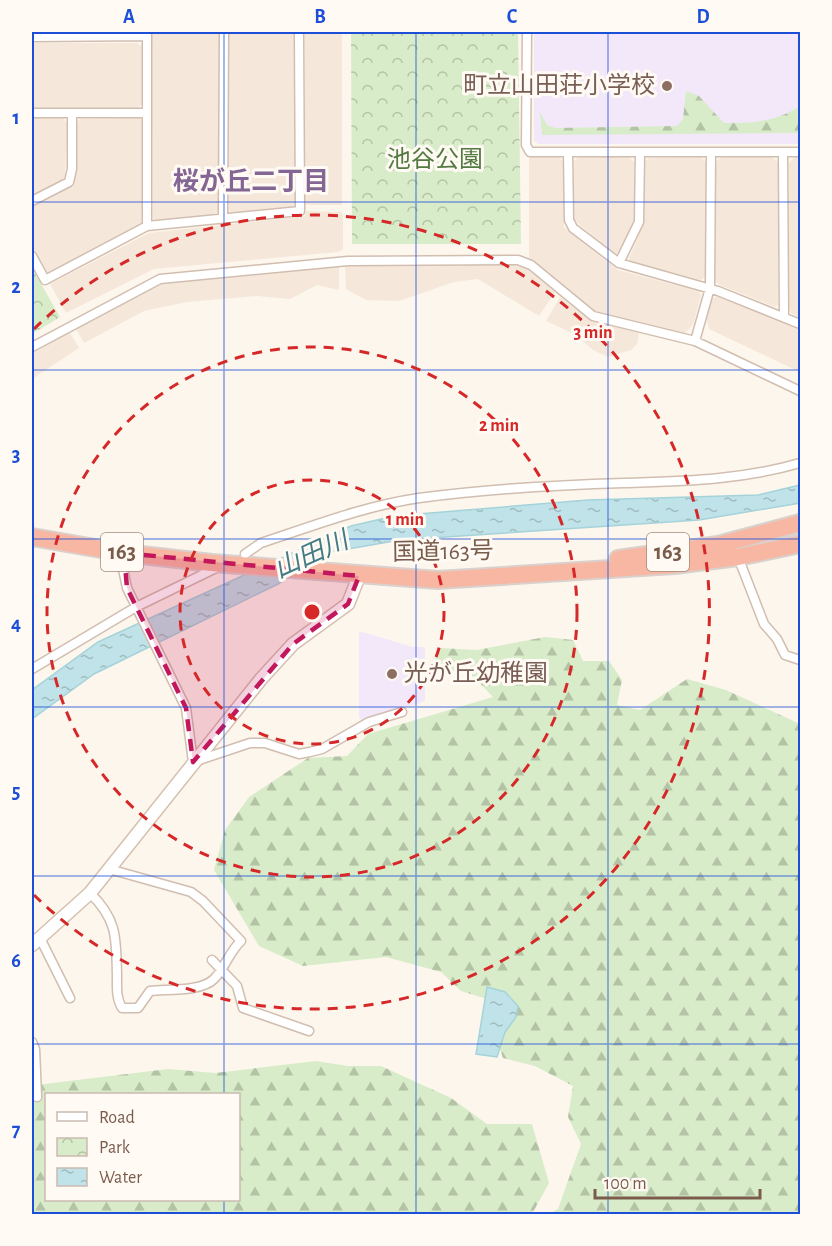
<svg xmlns="http://www.w3.org/2000/svg" width="832" height="1246" viewBox="0 0 832 1246" font-family="'Alegreya Sans','Noto Sans JP',sans-serif">
	<style>
		.residential { fill: #f5e8da }
		.education { fill: #f3e8fa }
		.forest { fill: url(#forest-firs); fill-rule: evenodd }
		.park { fill: url(#park-crowns) }
		.water { fill: url(#water-ripples); stroke: #a5d3da; stroke-width: 1.5 }
		.lines { fill: none; stroke-linecap: round; stroke-linejoin: round }
		.street-casing { stroke: #d1beb0; stroke-width: 11 }
		.secondary-casing { stroke: #d6c0b0; stroke-width: 15 }
		.highway-casing { stroke: #dad1cd; stroke-width: 20 }
		.street { stroke: #fff; stroke-width: 8 }
		.secondary { stroke: #fff; stroke-width: 12 }
		.highway { stroke: #f7b7a3; stroke-width: 16 }
		.marked { fill: #c2185b; fill-opacity: 0.2; stroke: #c2185b; stroke-width: 4.5; stroke-dasharray: 12 8; stroke-linejoin: round }
		.grid { fill: none; stroke: #1d4ed8; stroke-width: 1.5; stroke-opacity: 0.55 }
		.ring { fill: none; stroke: #d62828; stroke-width: 3; stroke-dasharray: 10 8 }
		.education-dot { fill: #8d6e63; stroke: #fffaf3; stroke-width: 2 }
		.labels { text-anchor: middle; dominant-baseline: central; stroke-width: 6; stroke-linejoin: round; paint-order: stroke }
		.shield { fill: #fffaf3; stroke: #a28b7f; stroke-width: 1.5 }
		.shield-label { font-size: 22px; font-weight: bold; fill: #7a5c4d }
		.education-label { font-size: 24px; fill: #785e54; stroke: #fffaf3; text-anchor: end }
		.park-label { font-size: 24px; fill: #537a41; stroke: #fffaf3 }
		.street-label { font-size: 24px; fill: #7a5c4d; stroke: #fffaf3 }
		.neighbourhood-label { font-size: 26px; font-weight: bold; fill: #846695; stroke: #fffaf3 }
		.water-label { font-size: 26px; font-style: italic; fill: #437c86; stroke: #fffaf3 }
		.centre { fill: #d62828; stroke: #fffaf3; stroke-width: 3 }
		.ring-label { font-size: 18px; text-anchor: middle; font-weight: bold; fill: #d62828; stroke: #fffaf3; stroke-width: 6; stroke-linejoin: round; paint-order: stroke }
		.neatline { fill: none; stroke: #1d4ed8; stroke-width: 2 }
		.grid-label { font-size: 20px; text-anchor: middle; font-weight: bold; fill: #1d4ed8 }
	</style>
	<defs>
		<pattern id="forest-firs" width="22" height="20" patternUnits="userSpaceOnUse" patternTransform="scale(1.5)"><rect width="22" height="20" fill="#d8ecc9"/><path d="M5 1l3.5 6h-7zM16 11l3.5 6h-7z" fill="#b4c2a5"/></pattern>
		<pattern id="park-crowns" width="20" height="18" patternUnits="userSpaceOnUse" patternTransform="scale(1.5)"><rect width="20" height="18" fill="#d8ecc9"/><path d="M2 6a3 3 0 1 1 6 0M12 15a3 3 0 1 1 6 0" fill="none" stroke="#b4c2a5"/></pattern>
		<pattern id="water-ripples" width="26" height="14" patternUnits="userSpaceOnUse" patternTransform="scale(1.5)"><rect width="26" height="14" fill="#bfe3e8"/><path d="M2 4q2-2 4 0t4 0M15 11q2-2 4 0t4 0" fill="none" stroke="#a0bbbe"/></pattern>
	</defs>
	<rect width="100%" height="100%" fill="#fdf6ec"/>
	<path class="residential" d="M152,32H219L220,212L214,216L158,222L153,218Z
		M229,32H295L296,203L291,208L232,213L229,211Z
		M305,32H342V205H305Z
		M32,43H137L143,48V103L138,108H32Z
		M32,118H63L67,124L65,179L32,196Z
		M140,118L144,124V223L50,273L46,272L32,247V207L74,185L76,123L80,119Z
		M559,156L564,163V227L618,270L698,291L701,295L693,325L684,334L595,311L529,258V157Z
		M578,157H629L634,162V222L619,252L615,254L574,220V161Z
		M701,157L706,162L705,277L701,280L630,262L629,258L644,223L645,161L649,158Z
		M721,157H772L778,162V305L775,307L720,285L715,281L716,162Z
		M794,157H800V318L792,314L789,309V163Z
		M305,211L340,212L343,214V249L338,252L154,269L66,313L50,284L149,233L305,216Z
		M514,265L527,269L555,292L539,316L478,279L454,282L399,301L366,300L346,289L345,266Z
		M339,266V290L317,285L290,299L257,296L187,302L144,311L84,343L76,329L164,283Z
		M717,296L800,329V372L709,329L706,318L712,299Z
		M560,297L590,320L639,333L637,344L631,350L608,357L593,350L574,334L546,321Z
		M69,331L79,348L32,379V354Z"/>
	<path class="education" d="M534,32H800V144H538L534,141Z
		M359,631L413,647H425V701L364,722L359,718Z"/>
	<path class="forest" d="M686,91L699,96L724,123C752,123 776,122 800,106V133L542,135L540,112L547,125L555,128L677,126L683,119Z
		M545,637L573,640L583,661H609L622,680L617,705L640,710L687,679L726,690L800,724V1214H549L558,1209L581,1144L568,1117L573,1086L535,1066L503,1058L495,1036L503,1004L461,991L441,972L386,957L303,966L259,946L214,870L225,830L249,797L308,758L347,756L368,734L493,697L474,677L433,664L440,648L477,650Z
		M316,1061L348,1066H381L451,1098L487,1124H532L549,1183L532,1214H32V1095L36,1085L168,1069L215,1073ZM46,1094H238V1200H46Z"/>
	<path class="park" d="M351,32H518L521,244H352Z
		M32,268L60,317L32,334Z"/>
	<path class="water" d="M800,485V503L699,520L400,540L325,553L278,584L94,674L32,719V690L98,642L351,526L394,516L588,500L758,495Z
		M487,987L505,992L518,1006L516,1017L505,1032L497,1057L476,1054Z"/>
	<g class="lines">
		<g class="street-casing">
			<path id="street" d="M147,32V226
				M527,32L526,145L530,152H800
				M32,37L147,36
				M32,113H147
				M568,152L569,220L573,228L619,263L718,291L800,324
				M783,152L784,317
				M32,201L69,182L72,169V113
				M223,218L224,32
				M32,256L45,280L147,226L300,211L299,32
				M619,263L639,222L640,152
				M695,341L710,288L711,152
				M32,347L160,279L348,261L518,260L531,265L593,316L695,341L800,391
				M124,553L123,569L127,588L186,708L193,762L250,743H265L299,754L310,752L322,749L369,722L402,712
				M245,554L261,543C313,526 364,506 419,498C486,489 556,485 624,483C684,481 742,480 800,463
				M738,557L764,624L777,639L785,655L800,660
				M32,669L136,607L214,569
				M90,893C118,920 116,939 117,976C117,987 116,998 122,1008H138L150,991C167,989 201,992 214,979C225,968 229,952 241,941L203,901L191,892L109,869
				M40,938L70,998
				M212,960L237,986L243,1008L309,1031
				M32,1042L35,1049L37,1097"/>
		</g>
		<g class="secondary-casing">
			<path id="secondary" d="M32,945L90,893L261,679L293,644L348,604L359,576"/>
		</g>
		<g class="highway-casing">
			<path id="highway" d="M32,537L124,553L212,563L438,580L674,565L738,557L800,544
				M618,559L718,545L800,523"/>
		</g>
		<use href="#street" class="street"/>
		<use href="#secondary" class="secondary"/>
		<use href="#highway" class="highway"/>
	</g>
	<path class="marked" d="M124,553L359,576L348,604L293,644L193,762L186,708L127,588Z"/>
	<path class="grid" d="M224,32V1094M416,32V1214M608,32V1214M32,202H800M32,370H800M32,539H800M32,707H800M32,876H800M32,1044H800M224,1200V1214"/>
	<g class="ring">
		<circle cx="312" cy="612" r="132"/>
		<circle cx="312" cy="612" r="265"/>
		<path d="M34 329A397 397 0 1 1 34 895"/>
	</g>
	<g class="education-dot">
		<circle cx="667" cy="86" r="6"/>
		<circle cx="392" cy="674" r="6"/>
	</g>
	<g class="labels">
		<g class="shield">
			<rect x="101" y="533" width="42" height="38" rx="4.5"/>
			<rect x="647" y="533" width="42" height="38" rx="4.5"/>
		</g>
		<g class="shield-label">
			<text x="122" y="552">163</text>
			<text x="668" y="552">163</text>
		</g>
		<g class="education-label">
			<text x="655" y="86">町立山田荘小学校</text>
			<text x="404" y="674" text-anchor="start">光が丘幼稚園</text>
		</g>
		<g class="park-label">
			<text x="435" y="160">池谷公園</text>
		</g>
		<g class="street-label">
			<text transform="translate(443 552) rotate(-1)">国道163号</text>
		</g>
		<g class="neighbourhood-label">
			<text x="251" y="182">桜が丘二丁目</text>
		</g>
		<g class="water-label">
			<text transform="translate(311 555) rotate(-24)">山田川</text>
		</g>
	</g>
	<circle cx="312" cy="612" r="9" class="centre"/>
	<g class="ring-label">
		<text x="593" y="338">3 min</text>
		<text x="499" y="431">2 min</text>
		<text x="405" y="525">1 min</text>
	</g>
	<rect width="832" height="1246" fill="none" stroke="#fffaf3" stroke-width="66"/>
	<rect x="45" y="1093" width="195" height="108" fill="#fffaf3" stroke="#cabbb1" stroke-width="1.5"/>
	<rect x="57" y="1112" width="30" height="9" fill="#ffffff" stroke="#cabbb1" stroke-width="1.5"/>
	<text x="99" y="1123" font-size="18" fill="#7a5c4d">Road</text>
	<rect x="57" y="1138" width="30" height="18" fill="url(#park-crowns)" stroke="#cabbb1" stroke-width="1.5"/>
	<text x="99" y="1153" font-size="18" fill="#7a5c4d">Park</text>
	<rect x="57" y="1168" width="30" height="18" fill="url(#water-ripples)" stroke="#cabbb1" stroke-width="1.5"/>
	<text x="99" y="1183" font-size="18" fill="#7a5c4d">Water</text>
	<path d="M595 1189v9h165v-9" fill="none" stroke="#7a5c4d" stroke-width="3"/>
	<text x="604" y="1189" font-size="18" fill="#7a5c4d" stroke="#fffaf3" stroke-width="4.5" paint-order="stroke">100 m</text>
	<rect x="33" y="33" width="766" height="1180" class="neatline"/>
	<g class="grid-label">
		<text x="129" y="23">A</text>
		<text x="320" y="23">B</text>
		<text x="512" y="23">C</text>
		<text x="703" y="23">D</text>
		<text x="16" y="124">1</text>
		<text x="16" y="293">2</text>
		<text x="16" y="461">3</text>
		<text x="16" y="630">4</text>
		<text x="16" y="798">5</text>
		<text x="16" y="967">6</text>
		<text x="16" y="1136">7</text>
	</g>
</svg>
